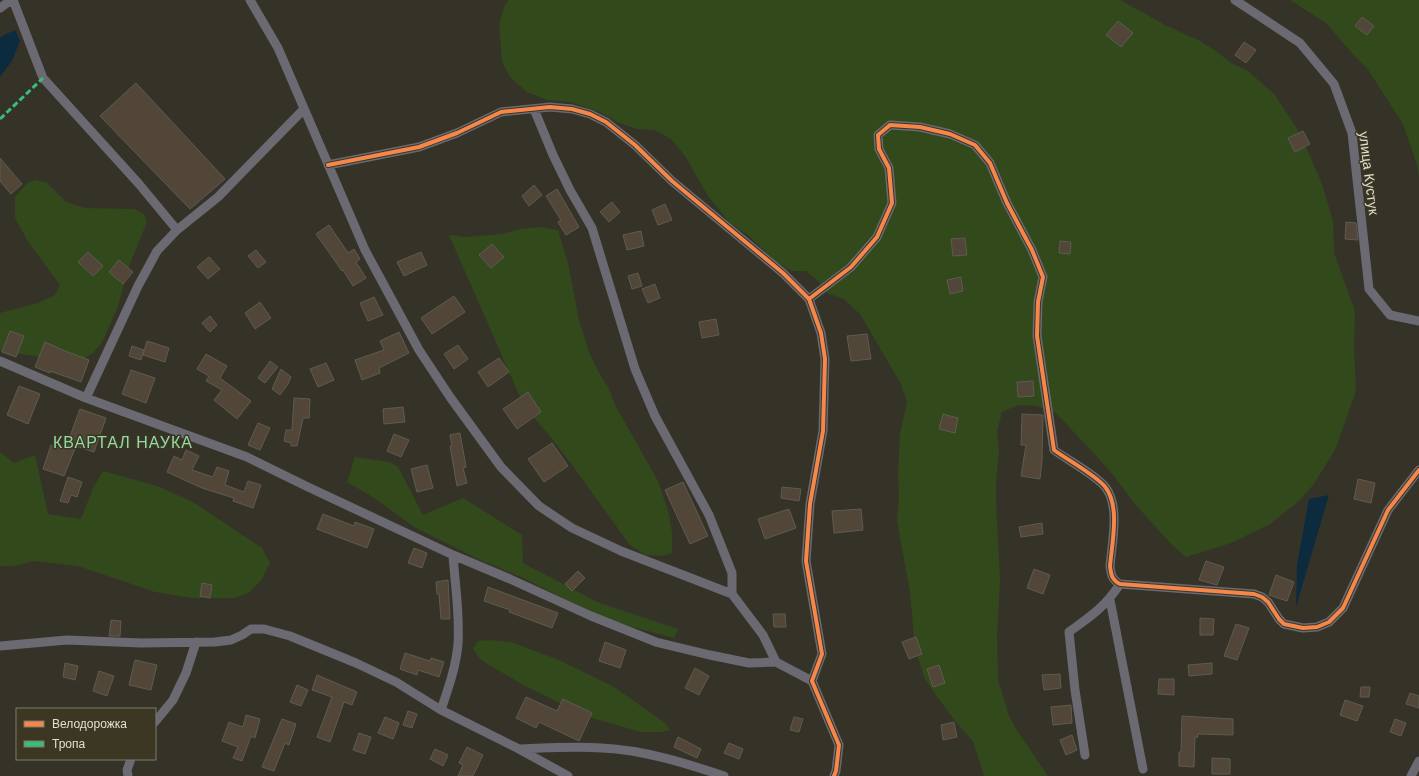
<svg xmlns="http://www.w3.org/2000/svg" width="1419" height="776" viewBox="0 0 1419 776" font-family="Helvetica,sans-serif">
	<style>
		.green { fill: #32491c }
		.water { fill: #0c2b3f }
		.building { fill: #514637; stroke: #5f5b52 }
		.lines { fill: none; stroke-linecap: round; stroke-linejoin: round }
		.minor { stroke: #6b6972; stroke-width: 9 }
		.quiet { stroke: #3abd76; stroke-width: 3; stroke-dasharray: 6 3; stroke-linecap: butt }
		.cycleway-casing { stroke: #3b3722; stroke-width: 6 }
		.cycleway { stroke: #f5874c; stroke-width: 4 }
		.labels { text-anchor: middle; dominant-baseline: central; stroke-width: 3; stroke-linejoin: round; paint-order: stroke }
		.street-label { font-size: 14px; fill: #e1dfd2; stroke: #3b3722 }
		.quarter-label { font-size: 16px; letter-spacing: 1px; fill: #93d8a5; stroke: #3b3722 }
	</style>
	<rect width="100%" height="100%" fill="#353328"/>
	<path class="green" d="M509,0H1120L1167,26L1200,41L1216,51L1231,63L1248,71L1275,95L1301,135L1322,184L1333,221L1334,253L1355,311L1354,348L1356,391L1335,450L1313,485L1300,500L1270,524L1231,543L1186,557L1173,546L1134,503L1111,472L1056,413L1037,406L1018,405L1002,412L997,432L999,450L996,483V503L1000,579L997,637L998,680L1009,716L1016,729L1048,776H984L973,741L959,726L935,694L924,677L918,657L914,636L910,592L897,521L899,496L898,475L900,434L907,402L901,384L860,314L844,299L827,293L818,281L806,271H792L776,262L749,236L729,222L708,196L685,156L671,139L655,130L637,129L617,122L600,112L570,102L547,100L527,92L510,77L502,61L499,24L505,5Z
		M1290,0H1419V176L1417,165L1403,124L1367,68L1352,53L1326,23Z
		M35,180L46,182L66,202L85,208L134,209L144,214L147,222L129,266L118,306L110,325L102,342L94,352L82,360L55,359L0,351V313L38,303L55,295L60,285L27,240L15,218V197L27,183Z
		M540,227L558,230L568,263L579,320L590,355L599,373L609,389L615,405L658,481L669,514L672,533V553L663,556L645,555L629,544L573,466L549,435L524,406L449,235L466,237L503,234L521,229Z
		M0,452L14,463L35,455L48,514L81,519L93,488L103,471L157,486L193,502L262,548L270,563L262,579L250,592L235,598H192L155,592L78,566L34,561L14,566H0Z
		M355,457L389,462L398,467L423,515L463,498L522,535L523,563L597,602L678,629L674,638L629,626L587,610L521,577L478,559L414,527L376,499L347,482Z
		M489,640L511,642L559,660L614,687L665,723L670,730L661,732H641L582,715L552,699L527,687L489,665L480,659L473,649L478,641Z"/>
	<path class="water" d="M15,30L20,41L12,61L0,77V38L2,36Z
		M1329,495L1296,607L1297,565L1309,499Z"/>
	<path class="building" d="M1362,17L1374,26L1367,35L1355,26Z
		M1118,21L1133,33L1121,47L1106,35Z
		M1244,42L1256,50L1246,63L1235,55Z
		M136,83L225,179L190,209L100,116Z
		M1303,131L1310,144L1295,152L1288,138Z
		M0,158L22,184L11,194L0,181Z
		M534,185L542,195L529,206L522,196Z
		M557,189L579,227L566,235L558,222L561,220L546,196Z
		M612,202L620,212L609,222L600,212Z
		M665,204L672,220L658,225L652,210Z
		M1346,222L1356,223L1358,240L1345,239Z
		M329,225L348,253L354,249L360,259L356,262L366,278L353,286L343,270L342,271L316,234Z
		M641,231L644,246L627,250L623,235Z
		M965,238L967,255L953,256L951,239Z
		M1060,241L1071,242L1070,254L1059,253Z
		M492,244L504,257L491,268L479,255Z
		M256,250L266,262L258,268L248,256Z
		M88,252L103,266L93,276L78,262Z
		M421,252L427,265L404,276L397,262Z
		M209,257L220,269L208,279L197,267Z
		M119,260L133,272L123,284L109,272Z
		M638,273L642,286L632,289L628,276Z
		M961,277L963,291L950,294L947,280Z
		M655,284L660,298L648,303L642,289Z
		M454,296L465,312L432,334L421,318Z
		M374,297L383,315L368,321L360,303Z
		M260,302L271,318L255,329L245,313Z
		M210,316L217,325L210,332L202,323Z
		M716,319L719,335L702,338L699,322Z
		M10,331L24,336L16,357L2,352Z
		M399,332L409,353L379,368L380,373L362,380L355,360L384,350L380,341Z
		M867,334L871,359L851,361L847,336Z
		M147,341L169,348L165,362L143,355Z
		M45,342L65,351L89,360L81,382L50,371V373L35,367Z
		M458,345L468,359L454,369L444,354Z
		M132,346L144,350L141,360L129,356Z
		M206,354L227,366L220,378L251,401L237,419L214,400L222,390L206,381L209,376L197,369Z
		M499,358L509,372L488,387L478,372Z
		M270,361L278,367L265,383L258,378Z
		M326,363L334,380L318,387L310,369Z
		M281,369L291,377L288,384L280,395L272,389Z
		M131,370L155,378L146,403L122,394Z
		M1033,381L1034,396L1018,397L1017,382Z
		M19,386L40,394L28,424L7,415Z
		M528,392L541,412L517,429L503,409Z
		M294,398L310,399L309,418H303L297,446H291V443L284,441L286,430H292Z
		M403,407L405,422L384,424L383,409Z
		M80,409L106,418L94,452L76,446L64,476L43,469L51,445L65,450Z
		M943,414L958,418L955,433L939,429Z
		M1022,414L1043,415L1042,460L1040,479L1021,476L1026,445H1021Z
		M258,423L270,428L260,450L248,445Z
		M460,433L466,467L463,468L467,483L457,486L450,446H452L450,435Z
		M394,434L409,440L401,457L387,451Z
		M552,443L568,466L544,482L528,459Z
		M186,450L199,456L192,470L213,477L217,467L229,471L225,485L244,492L248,481L261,485L253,508L233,501L234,498L202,488L167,472L174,456L182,460Z
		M427,465L433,488L417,492L411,469Z
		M68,477L82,482L77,497L71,495L68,503L60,501Z
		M1358,479L1375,483L1371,503L1354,499Z
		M683,482L708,536L690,544L665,490Z
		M782,487L801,489L799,501L781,498Z
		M789,509L796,528L765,539L758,519Z
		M861,509L863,530L834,533L832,511Z
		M323,514L354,526L355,522L374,529L367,548L317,529Z
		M1042,523L1043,534L1021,537L1019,527Z
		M414,548L427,553L422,568L408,563Z
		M1206,561L1224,567L1217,585L1199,580Z
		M1034,569L1050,575L1043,594L1027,588Z
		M578,571L585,578L572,591L565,584Z
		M1276,575L1294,582L1287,601L1269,595Z
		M448,580L450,619H441L439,594H437L436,582Z
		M202,583L212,585L210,598L200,596Z
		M488,587L558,613L552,628L509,612L510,610L484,601Z
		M773,614H785L786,627H774Z
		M1200,618L1214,619L1213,635H1200Z
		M111,620L121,621L120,636H109Z
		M1236,624L1249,628L1237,660L1224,656Z
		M916,637L922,654L909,659L902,642Z
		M605,642L626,650L620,668L599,661Z
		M405,653L430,661L431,658L444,662L439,677L418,670L417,675L400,669Z
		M135,660L157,665L151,690L129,685Z
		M65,663L78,666L75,680L63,677Z
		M1212,663V674L1189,676L1188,665Z
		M939,665L945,683L933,687L927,669Z
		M695,668L709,676L699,695L685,688Z
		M99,671L114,676L107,696L93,691Z
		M1060,674L1061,688L1044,690L1042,675Z
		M317,675L357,692L352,705L344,702L330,742L317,737L332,697L312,690Z
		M1159,679H1174V695L1158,694Z
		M297,685L308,690L301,706L290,702Z
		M1361,687H1370L1369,697H1360Z
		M1410,693L1419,696V708L1406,704Z
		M526,697L557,711L563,699L592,713L579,741L539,722L536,728L516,718Z
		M1345,700L1363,706L1357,721L1340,715Z
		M1071,705L1072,723L1053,725L1051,707Z
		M408,711L417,714L412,728L403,725Z
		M246,715L260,719L255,738L251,736L242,761L233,758L238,747L222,741L229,722L243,727Z
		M1182,716L1233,719V735L1198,734V737H1195L1194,767L1179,766V752H1181Z
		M385,717L399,723L393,739L378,733Z
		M794,717L803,719L799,732L790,730Z
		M282,719L296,724L289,745L285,743L274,771L262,767Z
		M1395,719L1406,723L1401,736L1390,732Z
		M954,722L957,737L943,740L941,725Z
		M359,733L371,737L365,754L353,750Z
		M1072,735L1077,750L1066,755L1060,740Z
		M678,737L701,749L697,758L674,747Z
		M729,743L743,749L739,759L724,753Z
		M467,747L483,755L473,776H458L463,765L459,763Z
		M435,749L448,755L443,766L430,759Z
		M1212,758L1230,759V774H1212Z"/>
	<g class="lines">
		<path class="minor" d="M13,0L43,78L139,184L177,230L157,251L138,286L86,398
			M250,0L278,48L365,250L419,350L450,397L501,467L539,506L572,528L621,551L732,594
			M1235,0L1300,43L1334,84L1352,133L1369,289L1390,315L1419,321
			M0,8L11,0
			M534,109L553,155L570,190L592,228L635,369L655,416L709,515L732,573V594L763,635L776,662
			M328,165L419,147L457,133L501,112L550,107L572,109L590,114L606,122L635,145L672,181L783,273L809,299L821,333L825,359L823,431L810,504L806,561L822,654L812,681L839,745L836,771L834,776
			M177,230L218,197L304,109
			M809,299L851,267L877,237L892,203L889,168L879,149L878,135L890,125L920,127L950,134L975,145L990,163L1007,203L1032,250L1043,277L1038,302L1037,336L1054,450C1066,459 1099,477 1106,488C1120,507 1112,543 1110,566C1111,575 1112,580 1120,584L1254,594L1262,597L1268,602L1279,619L1284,624L1303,628L1317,627L1329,622L1343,608L1388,510L1419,470
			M0,361L86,398L247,457L308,487L453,555L510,579L591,616L656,642L710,655L749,663L776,662L812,681
			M1110,600L1143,769
			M0,646L67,640L141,643L215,642L231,640L242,635L251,629H264L290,636L356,663L396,682L441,710L519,749L568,776
			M441,710C448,689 456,667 458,644C460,615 455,585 453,555
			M155,722L173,700L186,673L196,642
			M519,749C547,748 574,746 602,748C644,750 685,763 724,776
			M1085,755L1075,690L1069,632C1091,616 1104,608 1120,584
			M128,776L127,770L131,759
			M1411,776L1419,761"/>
		<path class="quiet" d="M0,119L43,78"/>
		<g class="cycleway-casing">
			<path id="cycleway" d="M328,165L419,147L457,133L501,112L550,107L572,109L590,114L606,122L635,145L672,181L783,273L809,299L821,333L825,359L823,431L810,504L806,561L822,654L812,681L839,745L836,771L834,776
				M809,299L851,267L877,237L892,203L889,168L879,149L878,135L890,125L920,127L950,134L975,145L990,163L1007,203L1032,250L1043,277L1038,302L1037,336L1054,450C1066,459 1099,477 1106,488C1120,507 1112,543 1110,566C1111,575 1112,580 1120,584L1254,594L1262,597L1268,602L1279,619L1284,624L1303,628L1317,627L1329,622L1343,608L1388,510L1419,470"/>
		</g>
		<use href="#cycleway" class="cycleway"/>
	</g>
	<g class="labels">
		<g class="street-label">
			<text transform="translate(1369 173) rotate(83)">улица Кустук</text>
		</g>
		<g class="quarter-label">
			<text x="123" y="442">КВАРТАЛ НАУКА</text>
		</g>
	</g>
	<rect x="16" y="708" width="140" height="52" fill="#3b3722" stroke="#7d7a68"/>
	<rect x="24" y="721" width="20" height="6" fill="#f5874c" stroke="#7d7a68"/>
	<text x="52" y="728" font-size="12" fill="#e1dfd2">Велодорожка</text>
	<rect x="24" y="741" width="20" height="6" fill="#3abd76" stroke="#7d7a68"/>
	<text x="52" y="748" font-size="12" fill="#e1dfd2">Тропа</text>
</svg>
